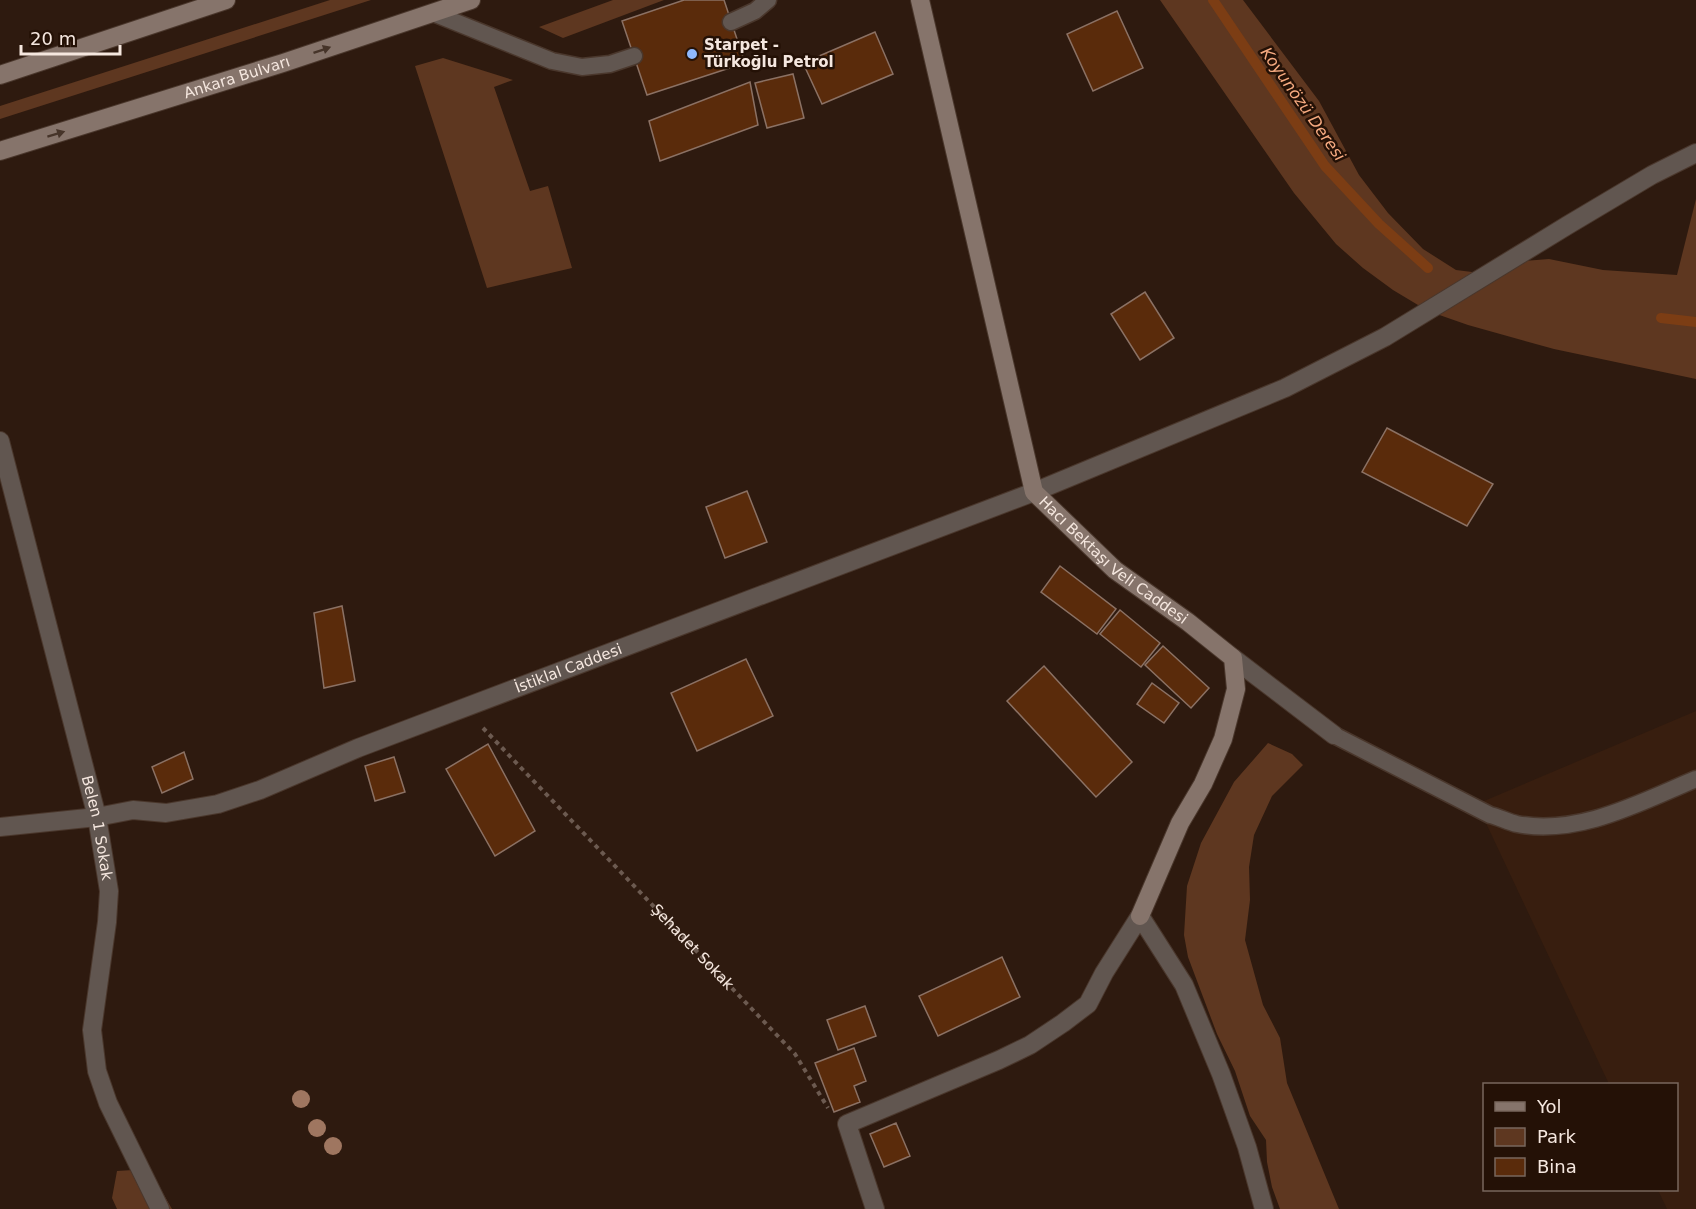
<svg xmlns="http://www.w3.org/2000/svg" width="1696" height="1209" viewBox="0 0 1696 1209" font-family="'DejaVu Sans',sans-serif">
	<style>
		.built { fill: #381e0f }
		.green { fill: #5e3720 }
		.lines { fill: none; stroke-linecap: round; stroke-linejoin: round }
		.stream { stroke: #7c3d14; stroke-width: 10 }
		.building { fill: #5a2b0b; stroke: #8b7164; stroke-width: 1.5 }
		.lane-casing { stroke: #4a372c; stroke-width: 19 }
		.street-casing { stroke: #4a372c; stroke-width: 20 }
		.secondary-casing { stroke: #4a372c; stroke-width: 20 }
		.path { stroke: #6c5a50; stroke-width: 4; stroke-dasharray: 4.5 4.5; stroke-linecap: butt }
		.lane { stroke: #615650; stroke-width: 16 }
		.street { stroke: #615650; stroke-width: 18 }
		.secondary { stroke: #86746b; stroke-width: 18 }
		.tree { fill: #9f7660 }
		.oneway { fill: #463429 }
		.poi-dot { fill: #8fb8fd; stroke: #241106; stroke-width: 2 }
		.labels { text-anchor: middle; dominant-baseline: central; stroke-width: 5; stroke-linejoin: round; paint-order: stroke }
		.poi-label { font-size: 15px; font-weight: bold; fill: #f5e7df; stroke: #241106; text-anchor: start }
		.street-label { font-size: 15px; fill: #f5e7df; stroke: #241106 }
		.water-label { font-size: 16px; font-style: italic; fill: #f7ab81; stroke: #241106 }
	</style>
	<rect width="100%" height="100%" fill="#2e1a0f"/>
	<path class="built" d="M1696,711V1209H1667L1658,1190H1676V1084H1609L1477,804Z"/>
	<path class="green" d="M330,0H371L0,119V106Z
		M613,0H664L563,38L539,27Z
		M1160,0H1243L1319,101L1359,175L1388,213L1423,249L1456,270L1480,273L1509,262L1549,259L1603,270L1677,275L1696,199V379L1554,349L1468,325L1428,311L1393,290L1363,268L1336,244L1294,193Z
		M443,58L513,80L494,87L530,191L548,186L572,268L487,288L415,66Z
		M1268,743L1292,754L1303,765L1272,796L1254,835L1249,867L1250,900L1245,940L1263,1005L1280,1038L1287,1083L1339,1209H1280L1272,1187L1267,1162L1266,1140L1250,1116L1235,1071L1217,1034L1188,957L1184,935L1187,886L1201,843L1234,782Z
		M149,1169L172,1209H117L112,1198L117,1171Z"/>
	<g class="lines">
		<path class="stream" d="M1213,0L1325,166L1379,224L1428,268
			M1661,318L1696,322"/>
	</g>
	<path class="building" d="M684,0H724L745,63L647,95L622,21Z
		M1117,11L1143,68L1093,91L1067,34Z
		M875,32L893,74L822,104L803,63Z
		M793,74L804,118L767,128L755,83Z
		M750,82L758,125L660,161L649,121Z
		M1145,292L1174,338L1140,360L1111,314Z
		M1387,428L1493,484L1467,526L1362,472Z
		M747,491L767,542L725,558L706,507Z
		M1060,566L1116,609L1097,634L1041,592Z
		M342,606L355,681L324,688L314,613Z
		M1120,610L1160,643L1141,667L1100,634Z
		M1163,646L1209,688L1191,708L1145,665Z
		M746,659L773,716L697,751L671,693Z
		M1044,666L1132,762L1096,797L1007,701Z
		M1152,683L1179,703L1164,723L1137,704Z
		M488,744L535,831L495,856L446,769Z
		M184,752L193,779L162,793L152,767Z
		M394,757L405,792L375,801L365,766Z
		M1002,957L1020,997L938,1036L919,996Z
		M865,1006L876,1036L838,1050L827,1020Z
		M854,1048L866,1081L854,1086L860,1102L834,1112L815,1063Z
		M896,1123L910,1156L884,1167L870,1134Z"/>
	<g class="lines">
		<g class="lane-casing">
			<path id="lane" d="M433,13L552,61L582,67L610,64L634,56
				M731,22L755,11L768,0
				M1334,735L1490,815C1499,817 1508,822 1517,824C1579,836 1641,802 1696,779"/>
		</g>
		<g class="street-casing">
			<g id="street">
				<path id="s2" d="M0,441L97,817L109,891L107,922L92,1030L97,1071L108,1103L160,1209"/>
				<path d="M1233,658L1334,735"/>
				<path id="s3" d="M0,827L97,817L133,810L166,813L218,804L260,790L358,748L1034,492L1285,388L1385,337L1568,225L1652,175L1696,153"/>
				<path d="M875,1209L847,1124L999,1060L1030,1045L1063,1023L1088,1004L1104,973L1140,916L1184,985L1221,1074L1247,1147L1264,1209"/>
			</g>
		</g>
		<g class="secondary-casing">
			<g id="secondary">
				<path id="s4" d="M920,0L1034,492L1115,570L1188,622L1233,658L1236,689L1223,739L1203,784L1180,823L1140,916"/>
				<path d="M0,75L226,0"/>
				<path id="s5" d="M0,151L283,63L471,0"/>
			</g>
		</g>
		<path class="path" id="s1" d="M483,728L795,1054L828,1108"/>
		<use href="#lane" class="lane"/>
		<use href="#street" class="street"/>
		<use href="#secondary" class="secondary"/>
	</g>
	<g class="tree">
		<circle cx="301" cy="1099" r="9"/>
		<circle cx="317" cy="1128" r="9"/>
		<circle cx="333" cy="1146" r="9"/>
	</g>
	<defs><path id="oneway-solid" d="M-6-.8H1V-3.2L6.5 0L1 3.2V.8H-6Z" transform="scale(1.5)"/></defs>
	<g class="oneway">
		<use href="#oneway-solid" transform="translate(322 50) rotate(-19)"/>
		<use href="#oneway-solid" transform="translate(56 134) rotate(-17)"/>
	</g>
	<circle class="poi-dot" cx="692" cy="54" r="6"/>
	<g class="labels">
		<g class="poi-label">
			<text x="704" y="45">Starpet -<tspan x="704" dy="17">Türkoğlu Petrol</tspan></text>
		</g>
		<g class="street-label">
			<text stroke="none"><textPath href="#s5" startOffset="248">Ankara Bulvarı</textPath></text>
			<text stroke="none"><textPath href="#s4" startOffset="610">Hacı Bektaşı Veli Caddesi</textPath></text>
			<text stroke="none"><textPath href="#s3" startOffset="596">İstiklal Caddesi</textPath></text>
			<text stroke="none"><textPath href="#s2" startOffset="399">Belen 1 Sokak</textPath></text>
			<text stroke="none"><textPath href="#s1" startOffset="303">Şehadet Sokak</textPath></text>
		</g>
		<g class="water-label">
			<text transform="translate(1303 104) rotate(55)">Koyunözü Deresi</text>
		</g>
	</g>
	<rect x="1483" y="1083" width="195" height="108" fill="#241106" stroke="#78675d" stroke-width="1.5"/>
	<rect x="1495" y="1102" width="30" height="9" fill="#86746b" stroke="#78675d" stroke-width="1.5"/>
	<text x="1537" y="1113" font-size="18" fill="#f5e7df">Yol</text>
	<rect x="1495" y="1128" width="30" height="18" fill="#5e3720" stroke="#78675d" stroke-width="1.5"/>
	<text x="1537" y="1143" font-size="18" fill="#f5e7df">Park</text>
	<rect x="1495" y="1158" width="30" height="18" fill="#5a2b0b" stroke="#78675d" stroke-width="1.5"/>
	<text x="1537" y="1173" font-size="18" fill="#f5e7df">Bina</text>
	<path d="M21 45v9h99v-9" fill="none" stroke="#f5e7df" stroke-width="3"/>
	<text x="30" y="45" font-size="18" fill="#f5e7df" stroke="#241106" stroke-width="4.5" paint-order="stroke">20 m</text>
</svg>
